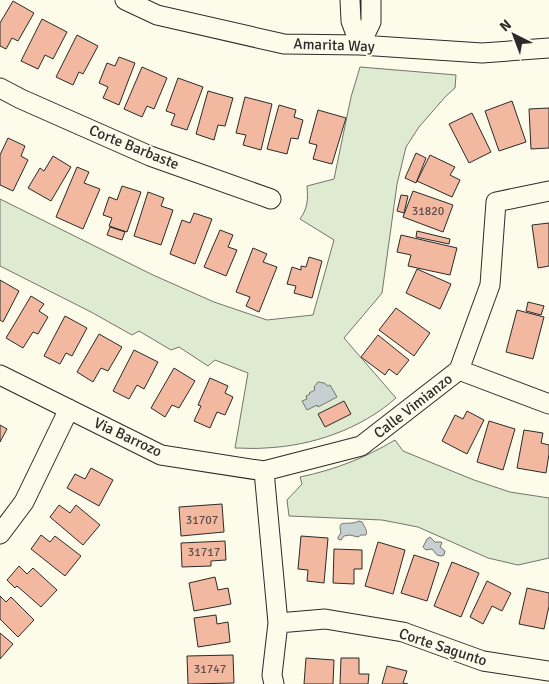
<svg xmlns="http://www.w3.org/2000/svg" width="549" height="684" viewBox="0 0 549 684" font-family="Signika,sans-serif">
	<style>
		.green { fill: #deebd1; stroke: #74746e }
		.water { fill: #c7d0d0; stroke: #74746e }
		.building { fill: #f2b8a0; stroke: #2b2b2b }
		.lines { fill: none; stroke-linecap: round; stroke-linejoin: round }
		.minor-casing { stroke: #2b2b2b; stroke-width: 21 }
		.minor { stroke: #fdfbea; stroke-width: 19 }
		.labels { text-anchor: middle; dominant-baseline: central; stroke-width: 4; stroke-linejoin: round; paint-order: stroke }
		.number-label { font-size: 12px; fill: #5d4e48 }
		.street-label { font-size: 15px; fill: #2b2b2b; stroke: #fdfbea }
	</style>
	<rect width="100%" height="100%" fill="#fdfbea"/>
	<path class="green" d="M360,67L456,75L455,88L446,96L419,127L406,147L397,184L382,293L344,338L396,398C361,429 312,446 265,448C255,449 245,448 235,448L248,373L215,360L208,366L179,347L171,350L139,331L132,335L91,312L0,266V199L153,275L214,302L267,320L313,315L334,240L300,219C308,208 308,199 307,186L334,179L351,97Z
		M395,440L403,451L474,480L510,492L549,498V558L518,565L488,558L418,527L382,520L289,516L287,500L302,484L300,477C334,470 365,458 395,440Z"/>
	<path class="water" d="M318,382L324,383L328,386L330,385L337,397L318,407L317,405L307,410L302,401L307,399L306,396L310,394L309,393L315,390L314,387Z
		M359,521L362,522C364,526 368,531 366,535H361L358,537L350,535L344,536L341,540L338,539V537L341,533C338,521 342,524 351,523C354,523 357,522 359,521Z
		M430,537L435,542H441L442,543L440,547L445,551L444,555L441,556L437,555L432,549L426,550L423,547L427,539Z"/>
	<path class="building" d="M13,1L34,13L18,41L12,38L6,49L0,46V23Z
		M42,19L67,32L53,59L45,55L38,69L21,61Z
		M77,35L98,46L83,74L79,72L73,85L56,77Z
		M119,57L135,63L119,105L103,98L108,87L99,83L107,63L115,66Z
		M142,67L167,78L154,109L147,106L142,117L124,109Z
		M178,78L203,87L187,130L171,125L175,114L166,111Z
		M208,91L233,98L225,126L218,125L214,140L196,134Z
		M245,97L272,104L261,150L243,145L246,135L236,133Z
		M512,101L526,142L499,151L485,111Z
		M279,105L296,110L294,117L303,120L298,139L291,138L287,154L267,149Z
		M549,108V148L531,149L529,109Z
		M318,110L346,118L332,164L313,159L317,145L309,143Z
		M472,113L491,152L469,163L449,124Z
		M8,138L25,146L21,156L28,160L13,191L0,185V155Z
		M416,153L426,158L416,183L405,178Z
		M430,155L455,167L450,175L460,180L452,197L417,181Z
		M53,156L71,167L51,201L28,188L40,168L44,171Z
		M77,167L89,172L84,183L100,189L83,229L56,217Z
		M122,186L141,192L127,232L109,226L112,218L103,215L109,197L117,200Z
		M413,191L453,205L443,232L403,217Z
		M148,192L164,198L161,206L173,210L161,245L134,236Z
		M401,195L408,196L404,213L397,211Z
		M194,213L212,219L195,264L170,254L182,220L190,223Z
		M549,223V266L538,268L532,225Z
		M110,227L125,232L122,240L107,235Z
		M220,230L233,235L228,247L237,250L226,276L204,267Z
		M417,231L450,239L449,244L416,237Z
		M401,235L457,248L450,275L408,266L411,255L397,252Z
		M253,248L267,254L263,262L277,267L259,312L246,306L250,297L236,292Z
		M309,257L322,261L312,298L294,293L296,286L287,284L292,267L301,270V266L306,267Z
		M417,269L451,284L440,309L406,293Z
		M0,280L19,291L3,322L0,320Z
		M31,296L44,304L39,311L48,317L38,334L33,332L23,348L6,338Z
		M528,302L544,306L541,315L526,311Z
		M396,308L430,333L414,356L379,330Z
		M517,310L544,317L533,359L506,352Z
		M65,316L87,328L72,356L66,353L60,364L44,356Z
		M99,334L122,347L108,371L101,368L93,382L77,372Z
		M378,335L409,360L397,375L389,369L385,375L361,357Z
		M134,350L158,362L144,389L137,385L129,399L113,391Z
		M174,368L195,381L179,408L172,405L165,417L151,408Z
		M210,378L228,386L225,393L233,397L225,415L217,412L210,428L194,421L201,406L198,405Z
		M344,401L351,414L325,427L318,414Z
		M467,411L484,420L467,454L442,441L455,415L463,419Z
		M489,421L515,429L503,470L477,462Z
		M0,425L7,429L0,442Z
		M524,430L543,433L541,443L549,445V454L546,473L517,468Z
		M91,468L113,480L99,506L67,488L75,474L85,479Z
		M222,504L224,532L181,536L179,507Z
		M59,505L70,513L76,505L100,525L83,545L50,517Z
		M41,535L50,542L55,536L81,556L65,576L31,549Z
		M301,536L328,538L324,583L307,581L308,570L298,569Z
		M225,541L226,560L211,561V566L182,567L181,543Z
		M378,542L405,550L393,594L365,586Z
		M334,549L362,550V569H354V584L333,583Z
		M414,555L439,563L427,601L401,593Z
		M452,562L479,573L461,617L434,606Z
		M19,566L27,574L33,568L57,590L41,607L17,586L15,588L7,580Z
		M215,577L218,590L228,588L231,604L194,611L189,583Z
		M487,581L511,593L502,611L492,606L483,624L470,617Z
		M527,588L549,593V606L544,629L519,624Z
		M0,596L6,602L11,597L34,620L18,637L0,619Z
		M216,615L217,624L228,622L230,642L198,647L194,618Z
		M0,633L13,644L0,659Z
		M233,655L234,683L188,684L187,656Z
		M306,658L334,660L333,684H304Z
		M341,658H359V674H369L368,684H340Z
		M387,666L407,671L403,683L408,684H382Z"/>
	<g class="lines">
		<g class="minor-casing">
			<path id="minor" d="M125,0L157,15L284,44L360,45L482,53L549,48
				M350,0L351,21L360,45
				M360,45L371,22V0
				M0,88L21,99L150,156L271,199
				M459,370L549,404
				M0,375L161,455L264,471L361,446L459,370L490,285L496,202L549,191
				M264,471L278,623L272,675L274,684
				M0,534L24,502L69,409
				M278,623L325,619L403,632L483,661L549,671"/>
		</g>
		<use href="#minor" class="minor"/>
	</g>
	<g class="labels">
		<g class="number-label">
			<text x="428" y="211">31820</text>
			<text x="202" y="520">31707</text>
			<text x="204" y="552">31717</text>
			<text x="210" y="669">31747</text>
		</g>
		<g class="street-label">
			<text transform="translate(334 45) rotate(2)">Amarita Way</text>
			<text transform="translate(134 147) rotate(22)">Corte Barbaste</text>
			<text transform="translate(413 406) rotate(-38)">Calle Vimianzo</text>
			<text transform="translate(128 437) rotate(25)">Via Barrozo</text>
			<text transform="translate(443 647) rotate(18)">Corte Sagunto</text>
		</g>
	</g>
	<g transform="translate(514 35) rotate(318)" stroke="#fdfbea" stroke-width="4" paint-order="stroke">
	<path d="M0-4L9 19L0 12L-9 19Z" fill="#2b2b2b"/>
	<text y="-8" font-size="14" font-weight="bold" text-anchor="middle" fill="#2b2b2b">N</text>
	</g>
</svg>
